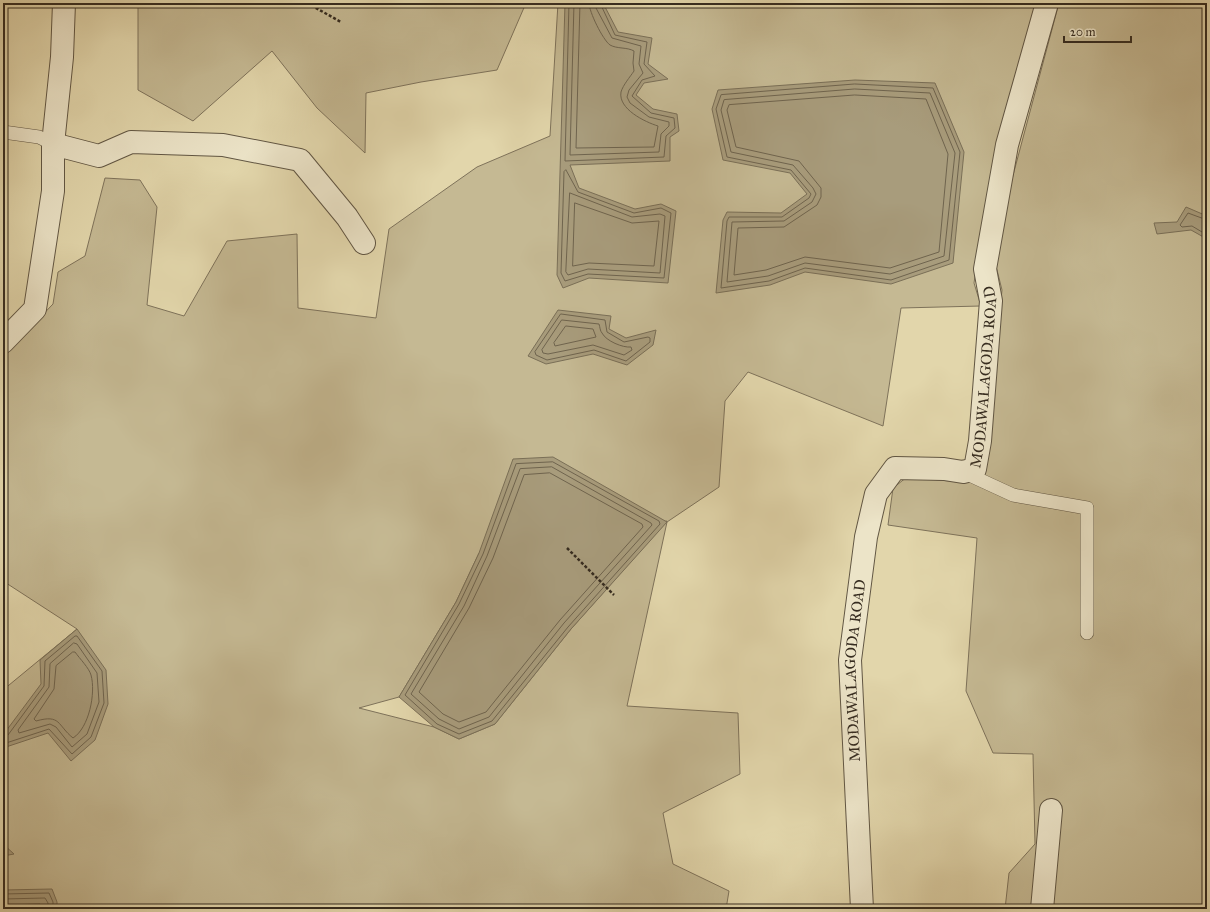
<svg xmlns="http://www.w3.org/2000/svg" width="1210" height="912" viewBox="0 0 1210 912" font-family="'IM FELL Great Primer',serif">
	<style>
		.green { fill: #c5b993; stroke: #7e725a; fill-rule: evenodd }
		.water { fill: #a89c7c; stroke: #7a6f57 }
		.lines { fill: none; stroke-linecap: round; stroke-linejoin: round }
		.shore { stroke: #6f644e; stroke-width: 1 }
		.lane-casing { stroke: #615643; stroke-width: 14 }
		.street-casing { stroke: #615643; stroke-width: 24 }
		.path { stroke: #362c20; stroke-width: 2.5; stroke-dasharray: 3 2; stroke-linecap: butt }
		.lane { stroke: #ece4c8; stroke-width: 13 }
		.street { stroke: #ece4c8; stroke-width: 22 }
		.labels { text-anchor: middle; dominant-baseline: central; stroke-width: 3.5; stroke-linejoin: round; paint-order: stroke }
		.street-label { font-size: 15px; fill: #362c20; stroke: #ece4c8 }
	</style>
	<rect width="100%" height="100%" fill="#e2d6ab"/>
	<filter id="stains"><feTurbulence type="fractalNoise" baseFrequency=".005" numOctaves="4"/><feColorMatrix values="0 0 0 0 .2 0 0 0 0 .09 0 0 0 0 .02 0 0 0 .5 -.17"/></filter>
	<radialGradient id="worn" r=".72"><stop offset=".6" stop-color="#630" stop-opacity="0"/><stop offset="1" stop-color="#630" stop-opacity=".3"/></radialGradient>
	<path class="green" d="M138,3H526L497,70L421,82L366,93L365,153L317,108L272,51L193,121L138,90Z
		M558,3H1037L984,215L974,283L981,306L901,308L883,426L748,372L725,401L719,487L667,522L627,706L738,713L740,774L663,813L673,864L729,891L726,909H3V690L77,629L3,581V356L53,304L58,272L85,256L105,178L140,180L157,207L147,305L184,316L227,241L297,234L298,308L376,318L389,229L477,167L550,136ZM667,521L571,629L495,724L459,739L434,727L359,708L399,697L456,602L479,553Z
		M1059,3H1207V909H1005L1009,873L1035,844L1033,754L993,753L966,691L977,538L888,525L893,488L907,477L950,481L983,472L1002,290L995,262L1004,209Z"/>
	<path class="water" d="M565,3H603L618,32L652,38L648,64L668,79L644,83L636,95L653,109L677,114L679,131L670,137V161L570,165L579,188L635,209L661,204L676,211L668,283L589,278L563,288L557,275Z
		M855,80L935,83L964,152L953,263L891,284L805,272L770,285L716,293L723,220L727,212L781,213L807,194L790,173L723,160L712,109L718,90Z
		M1186,207L1207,216V239L1191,230L1157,234L1154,223L1177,222Z
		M558,310L611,316L609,329L626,338L656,330L653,345L627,365L593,354L546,364L528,356Z
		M553,457L667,522L571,629L495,724L459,739L434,727L399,697L456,602L479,553L513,459Z
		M77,629L106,670L108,704L95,740L71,761L48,733L3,748V735L41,684L40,660Z
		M3,844L14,854L3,856Z
		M52,889L57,902V909H3V890Z"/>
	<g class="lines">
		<path class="shore" d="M569,3L565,161L664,157L666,136L675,128L674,118L651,113L632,96L642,80L655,76L644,64L647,42L615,35L600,3
			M574,3L570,155L659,152L661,134L669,126V122L649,117L630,103L627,97L629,90L643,73L639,64L641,46L612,38L596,8L595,3
			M580,3L576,148L654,147L658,126C645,122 618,109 621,92C623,85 630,77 634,71L633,63L634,51C627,47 617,49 610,45C603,40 589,12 589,3
			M855,84L933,88L960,152L949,260L891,280L805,268L769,281L721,288L727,221L729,217H782L809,198L811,194L791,170L727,157L716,109L721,95Z
			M855,89L930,93L955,153L944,256L890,274L805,263L768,276L727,282L732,222L784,221L812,202L816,194L813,188L793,165L731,152L721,110L724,100Z
			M855,95L926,99L948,154L939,252L890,268L805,257L766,270L734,275L738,228L784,227L817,205L821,197V188L799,161L736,147L727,110L729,105Z
			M566,170L578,192L634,213L661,208L671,213L664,278L588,274L565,281L561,273L564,172Z
			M570,193L632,217L660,214L665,216L660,273L588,269L568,275L566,272Z
			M575,203L632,223L659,221L654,266L589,263L573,266Z
			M1207,220L1188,213L1180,225L1182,227L1192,226L1207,235
			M561,314L605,320L607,332L624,342L648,337L650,338V342L626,361L594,350L547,360L536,355L535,352Z
			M562,320L599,324C600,327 600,331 602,333C606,341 623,348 631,347L632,350L624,355L593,345L548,354L543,353L542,350Z
			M566,326L593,329L596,337L555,346L554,343Z
			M553,462L659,521L660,524L568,627L492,721L459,734L437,724L405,695L459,604L483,554L516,464Z
			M552,467L651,523L652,525L564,623L489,717L459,729L439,719L411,694L464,606L487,556L520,469Z
			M550,473L642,524L643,527L560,620L486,712L459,722L443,714L419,692L469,608L493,558L524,475Z
			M74,643L77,644L97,673L99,702L87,734L72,747L56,727L50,724L19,733L18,730L49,687L50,664Z
			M73,652H75C80,659 89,668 91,675C96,693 89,728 73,738C57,725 61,714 36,721L34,719L54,689L56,666Z
			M3,737L8,735L44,686L45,661L75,636H77L102,671L104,703L91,737L72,754L49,729L3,744
			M3,894L49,893L53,902V909
			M3,899L45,898L48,903V909
			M3,905L40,904L42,909"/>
		<g class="lane-casing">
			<path id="lane" d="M3,132L39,137L53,144
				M963,472L1013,495L1087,508V633"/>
		</g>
		<g class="street-casing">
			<g id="street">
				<path d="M53,144L99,156L131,142L223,145L300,160L347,217L364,243"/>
				<path d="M3,342L35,309L53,191V144L62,57L64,3"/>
				<path id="s1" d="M862,909L850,660L866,537L876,494L895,468L944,469L963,472L975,469L980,441L991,301L985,269L1007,145L1047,3"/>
				<path d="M1042,909L1051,810"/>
			</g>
		</g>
		<path class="path" d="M307,3L341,22
			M567,548L614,595"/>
		<use href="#lane" class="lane"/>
		<use href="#street" class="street"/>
	</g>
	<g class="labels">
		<g class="street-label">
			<text stroke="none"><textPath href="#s1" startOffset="623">MODAWALAGODA ROAD</textPath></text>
			<text stroke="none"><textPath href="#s1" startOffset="239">MODAWALAGODA ROAD</textPath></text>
		</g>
	</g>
	<rect width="1210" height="912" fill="none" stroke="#e2d6ab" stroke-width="16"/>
	<rect x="4" y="4" width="1202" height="904" fill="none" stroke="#362c20" stroke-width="2"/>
	<rect x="8" y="8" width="1194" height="896" fill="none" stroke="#362c20"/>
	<path d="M1064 36v6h67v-6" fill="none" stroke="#362c20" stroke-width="2"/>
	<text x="1070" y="36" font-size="12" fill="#362c20" stroke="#ece4c8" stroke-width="3" paint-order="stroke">20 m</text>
	<rect width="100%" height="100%" filter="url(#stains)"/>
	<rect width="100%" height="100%" fill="url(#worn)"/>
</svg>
